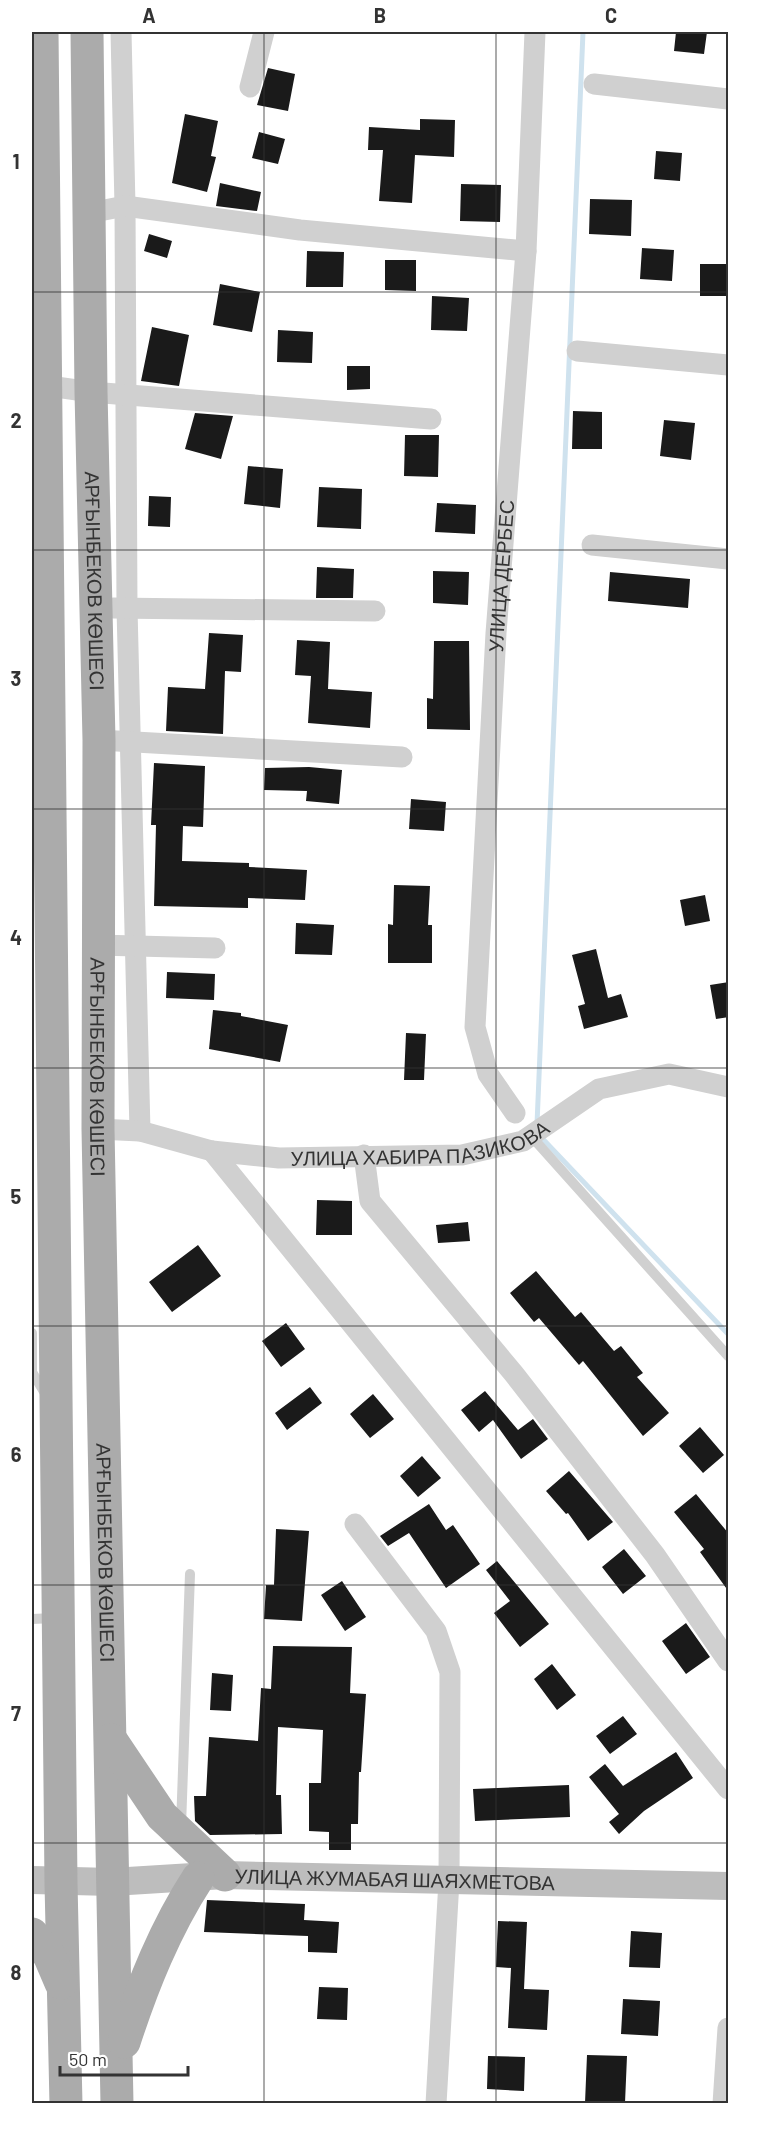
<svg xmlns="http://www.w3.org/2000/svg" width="760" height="2135" viewBox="0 0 760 2135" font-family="Barlow,sans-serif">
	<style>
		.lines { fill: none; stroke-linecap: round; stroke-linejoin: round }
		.stream { stroke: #cfe2ee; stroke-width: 5 }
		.building { fill: #1a1a1a }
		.lane { stroke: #d0d0d0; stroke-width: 10 }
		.street { stroke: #d0d0d0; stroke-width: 21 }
		.secondary { stroke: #bdbdbd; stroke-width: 28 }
		.primary { stroke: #ababab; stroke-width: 33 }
		.grid { fill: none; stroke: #333; stroke-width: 1.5; stroke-opacity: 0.55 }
		.labels { text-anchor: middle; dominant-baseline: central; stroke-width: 6; stroke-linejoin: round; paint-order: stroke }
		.street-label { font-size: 20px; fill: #333; stroke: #fff }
		.neatline { fill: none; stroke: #333; stroke-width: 2 }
		.grid-label { font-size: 20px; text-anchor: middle; font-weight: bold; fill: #333 }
	</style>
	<rect width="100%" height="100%" fill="#fff"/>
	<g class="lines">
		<path class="stream" d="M537,1124L583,32
			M539,1135L728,1334"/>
	</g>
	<path class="building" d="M676,32H707L704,54L674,51Z
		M268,68L295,74L288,111L257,105Z
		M185,114L218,121L211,156L216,157L207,192L172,183Z
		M420,119L455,120L454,157L415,155L412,203L379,201L383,150H368L369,127L420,130Z
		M259,132L285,139L278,164L252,158Z
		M656,151L682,153L680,181L654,179Z
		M220,183L261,192L257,211L216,206Z
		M461,184L501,185L500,222L460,221Z
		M590,199L632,200L631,236L589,234Z
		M149,234L172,241L167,258L144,251Z
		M642,248L674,250L672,281L640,279Z
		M307,251L344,252L343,287H306Z
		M385,260H416V291L385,290Z
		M700,264H729V296H700Z
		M220,284L260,292L252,332L213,325Z
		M432,296L469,298L467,331L431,330Z
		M152,327L189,335L179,386L141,381Z
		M278,330L313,332L312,363L277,362Z
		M347,366H370V389L347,390Z
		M573,411L602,412V449H572Z
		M195,413L233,416L221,459L185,449Z
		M664,420L695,423L691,460L660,456Z
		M405,435H439L438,477L404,476Z
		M248,466L283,469L280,508L244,504Z
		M319,487L362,489L361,529L317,527Z
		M149,496L171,497L170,527L148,526Z
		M437,503L476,505L475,534L435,532Z
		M317,567L354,569L353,598H316Z
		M433,571L469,572L468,605L433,603Z
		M610,572L690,579L688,608L608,601Z
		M209,633L243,635L241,672L225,671L223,734L166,731L168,687L205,689Z
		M297,640L330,642L328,689L372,692L370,728L308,723L311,676L295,675Z
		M434,641H469L470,730L427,729V698L433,699Z
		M154,763L205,766L203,827L183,826L182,861L249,863V867L307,870L305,900L248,898V908L154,906L156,825H151Z
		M309,767L342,770L339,804L306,801L307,791L264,790L265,768Z
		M411,799L446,802L444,831L409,829Z
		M394,885L430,886L428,925H432V963H388V924L393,925Z
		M705,895L710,921L685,926L680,900Z
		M296,923L334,925L332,955L295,954Z
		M596,949L608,998L621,994L628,1017L584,1029L578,1006L585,1004L572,955Z
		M167,972L215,974L214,1000L166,998Z
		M729,982V1017L716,1019L710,985Z
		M213,1010L241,1013V1016L288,1025L280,1062L209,1049Z
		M406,1033L426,1034L424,1080H404Z
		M317,1200L352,1201V1235H316Z
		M468,1222L470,1241L438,1243L436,1225Z
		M198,1245L221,1276L172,1312L149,1282Z
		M536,1271L575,1317L581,1312L614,1351L621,1346L643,1373L637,1377L669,1413L643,1436L583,1361L579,1365L539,1318L534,1322L510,1293Z
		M286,1323L305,1349L281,1367L262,1341Z
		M310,1387L322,1403L287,1430L275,1413Z
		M485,1391L518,1430L533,1419L548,1439L521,1459L493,1420L479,1432L461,1410Z
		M373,1394L394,1419L370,1438L350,1414Z
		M700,1427L724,1455L703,1473L679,1446Z
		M422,1456L441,1478L418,1497L400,1476Z
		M569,1471L613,1522L588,1541L568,1513L566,1514L546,1491Z
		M696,1494L729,1534V1592L700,1552L704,1549L674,1512Z
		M429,1504L446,1530L453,1525L480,1564L446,1588L409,1533L388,1546L380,1536Z
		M276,1529L309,1531L302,1621L264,1619L266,1585H274Z
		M624,1549L646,1576L623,1594L602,1567Z
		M497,1561L549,1624L520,1647L494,1613L510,1601L486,1570Z
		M342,1581L366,1617L345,1631L321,1595Z
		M686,1623L710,1657L686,1674L662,1641Z
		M273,1646L352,1647L350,1693L366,1694L361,1772H359L358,1824H351V1850H329V1832L309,1831V1783H321L323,1730L278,1727L276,1795H281L282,1834L210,1835L195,1821L194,1796H206L209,1737L258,1741L261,1688L271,1689Z
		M552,1664L576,1695L557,1710L534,1679Z
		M212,1673L233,1675L231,1711L210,1710Z
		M623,1716L637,1734L610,1754L596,1736Z
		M676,1752L693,1778L644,1811L619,1834L609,1822L619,1814L589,1777L605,1764L623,1786Z
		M569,1785L570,1817L475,1821L473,1789Z
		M207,1900L305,1904L304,1920L339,1922L337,1953L308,1952V1936L204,1932Z
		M498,1921L527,1922L524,1989L549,1990L547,2030L508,2028L511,1968L496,1967Z
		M631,1931L662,1933L660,1968L629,1967Z
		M319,1987L348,1988L347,2020L317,2019Z
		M623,1999L660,2001L658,2036L621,2034Z
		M587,2055L627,2056L625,2103H585Z
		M488,2056L525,2057L524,2091L487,2089Z"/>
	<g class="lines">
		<path class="lane" d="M531,1136L728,1356
			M32,1333V1372L46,1395
			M32,1619L55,1618
			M181,1826L190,1574"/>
		<g class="street">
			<path d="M121,32L125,206L127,608L140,1131"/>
			<path d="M594,84L728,99"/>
			<path d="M250,87L264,32"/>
			<path d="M89,213L125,206L300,230L526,251"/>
			<path d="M577,351L728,365"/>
			<path d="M35,384L91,392L431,419"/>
			<path d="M592,545L728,559"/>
			<path d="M113,608L375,611"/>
			<path d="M99,740L402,757"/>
			<path d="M97,945L215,948"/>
			<path id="s1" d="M515,1113L488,1074L475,1027L496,633L526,251L535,32"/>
			<path id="s2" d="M98,1129L140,1131L212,1151L279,1158L462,1155L523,1141L599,1089L669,1074L728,1087"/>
			<path d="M212,1151L728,1789"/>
			<path d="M364,1155L370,1201L514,1374L655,1555L728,1661"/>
			<path d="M355,1524L436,1631L450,1672L449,1881L436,2104"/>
			<path d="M723,2104L728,2028"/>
		</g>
		<path class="secondary" id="s3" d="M32,1880L112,1882L225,1875L728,1886"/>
		<g class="primary">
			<path d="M42,32L61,1883L66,2104"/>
			<path id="s4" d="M87,32L91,392L99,740L98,1129L117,2104"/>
			<path d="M111,1740L162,1816L225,1875"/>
			<path d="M32,1934L49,1955L61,1983"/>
			<path d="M124,2042C143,1984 165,1929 198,1878"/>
		</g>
	</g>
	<path class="grid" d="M264,32V2104M496,32V2104M32,292H728M32,550H728M32,809H728M32,1068H728M32,1326H728M32,1585H728M32,1843H728"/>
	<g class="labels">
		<g class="street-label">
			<text stroke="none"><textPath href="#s1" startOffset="548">УЛИЦА ДЕРБЕС</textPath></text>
			<text stroke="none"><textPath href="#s4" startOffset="549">АРҒЫНБЕКОВ КӨШЕСІ</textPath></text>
			<text stroke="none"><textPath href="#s4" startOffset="1035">АРҒЫНБЕКОВ КӨШЕСІ</textPath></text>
			<text stroke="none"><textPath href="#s2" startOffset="327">УЛИЦА ХАБИРА ПАЗИКОВА</textPath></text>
			<text stroke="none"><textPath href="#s4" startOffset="1521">АРҒЫНБЕКОВ КӨШЕСІ</textPath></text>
			<text stroke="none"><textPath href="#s3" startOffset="363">УЛИЦА ЖУМАБАЯ ШАЯХМЕТОВА</textPath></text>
		</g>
	</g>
	<rect width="760" height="2135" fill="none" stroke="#ffffff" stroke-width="66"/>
	<path d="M60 2066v9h128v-9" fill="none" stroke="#333333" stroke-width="3"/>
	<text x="69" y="2066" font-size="18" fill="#333333" stroke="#ffffff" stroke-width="4.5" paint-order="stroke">50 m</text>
	<rect x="33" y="33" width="694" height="2069" class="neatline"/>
	<g class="grid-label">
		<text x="149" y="23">A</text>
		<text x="380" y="23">B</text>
		<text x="611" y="23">C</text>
		<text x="16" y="169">1</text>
		<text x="16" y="428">2</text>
		<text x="16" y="686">3</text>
		<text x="16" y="945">4</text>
		<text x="16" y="1204">5</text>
		<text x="16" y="1462">6</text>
		<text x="16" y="1721">7</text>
		<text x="16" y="1980">8</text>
	</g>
</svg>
